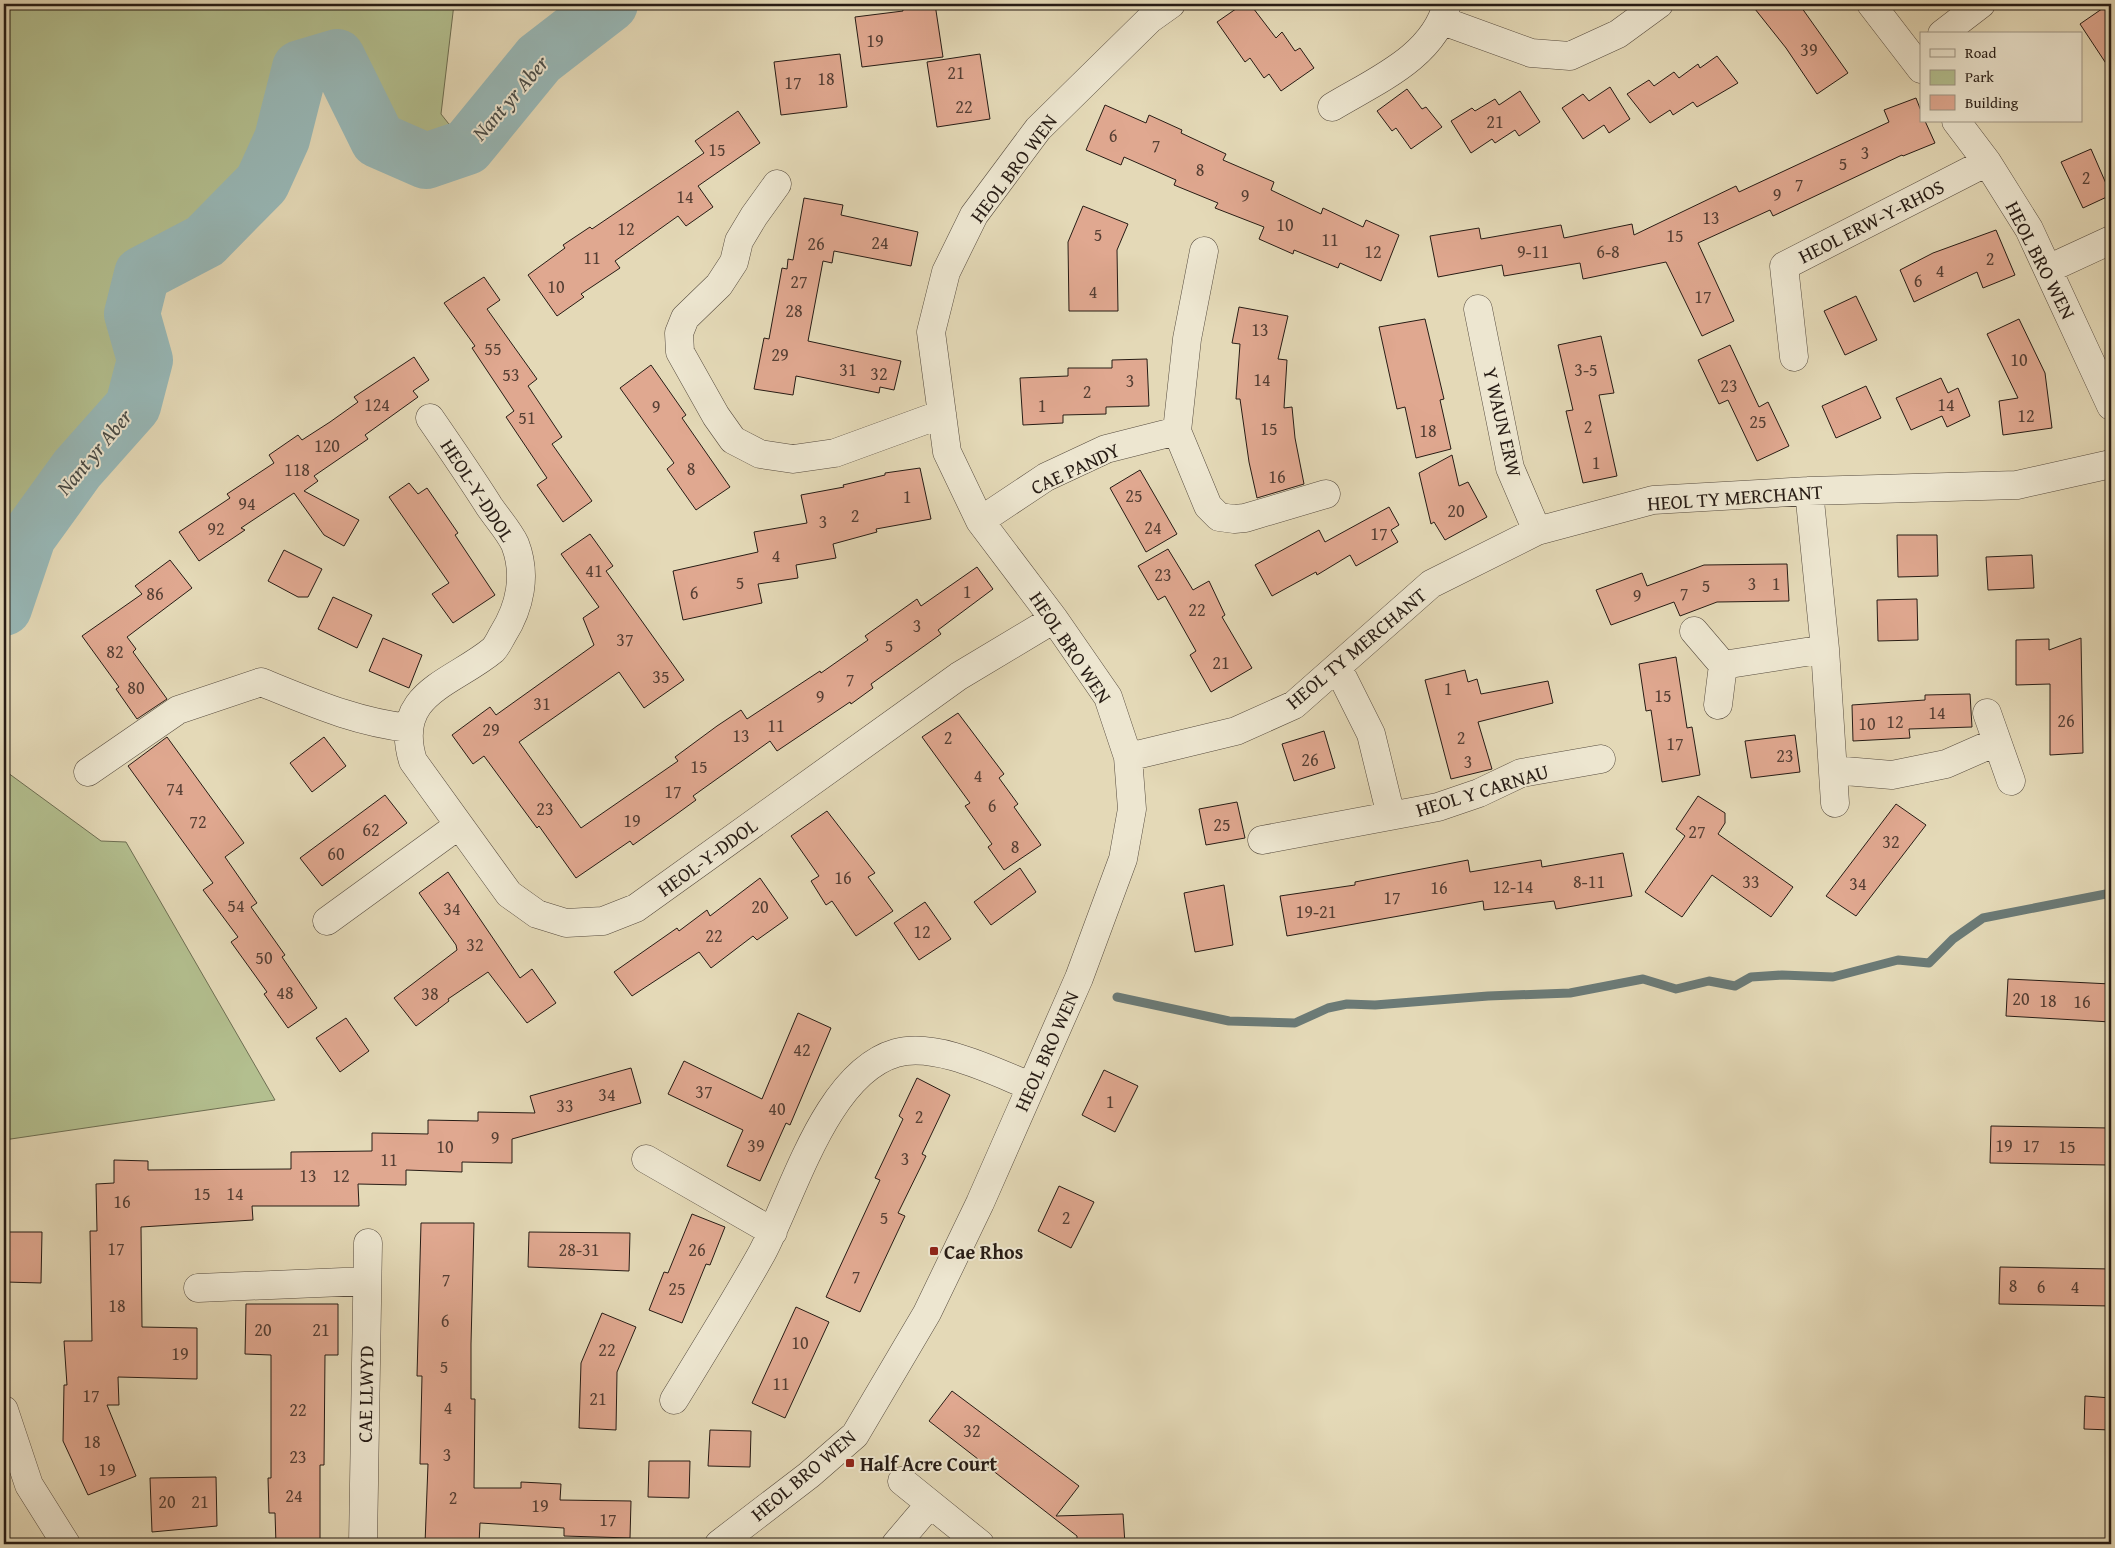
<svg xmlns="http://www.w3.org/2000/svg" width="2115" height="1548" viewBox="0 0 2115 1548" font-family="'Gentium Book Plus',serif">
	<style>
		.green { fill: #b3bf8f; stroke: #6d6e52 }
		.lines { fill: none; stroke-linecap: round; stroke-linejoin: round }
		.stream { stroke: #6b7a76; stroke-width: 9 }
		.river { stroke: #98b8b7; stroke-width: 56 }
		.building { fill: #e0a890; stroke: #271c15 }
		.minor-casing { stroke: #564b3e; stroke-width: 29 }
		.minor { stroke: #ede6d0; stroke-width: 28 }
		.poi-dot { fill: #8f2418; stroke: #ede6d0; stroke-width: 2 }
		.labels { text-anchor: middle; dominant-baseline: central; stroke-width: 4; stroke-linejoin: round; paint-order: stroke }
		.number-label { font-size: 18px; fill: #553f34 }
		.street-label { font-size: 20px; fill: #271c15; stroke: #ede6d0 }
		.poi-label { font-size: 20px; font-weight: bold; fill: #271c15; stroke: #ede6d0; text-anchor: start }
		.water-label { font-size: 21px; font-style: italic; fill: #494b46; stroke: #ede6d0 }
	</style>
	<rect width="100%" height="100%" fill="#e4d9b7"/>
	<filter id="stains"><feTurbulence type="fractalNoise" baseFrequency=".004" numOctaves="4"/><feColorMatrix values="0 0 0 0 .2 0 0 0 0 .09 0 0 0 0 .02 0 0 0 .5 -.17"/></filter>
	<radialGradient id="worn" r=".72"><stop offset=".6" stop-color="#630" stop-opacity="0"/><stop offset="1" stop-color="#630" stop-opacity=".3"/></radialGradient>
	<path class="green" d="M4,4H454L441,114L467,147L426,161L378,140L337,57L300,68L282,139L262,183L205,241L142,274L132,314L145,360L133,406L77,469L28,537L4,608Z
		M4,770L101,841L126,842L275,1100L4,1140Z"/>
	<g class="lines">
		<path class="stream" d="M1117,997L1229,1021L1295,1023L1328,1008L1347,1004L1375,1005L1488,996L1570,993L1643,979L1676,989L1709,981L1735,986L1751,977L1782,975L1833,977L1898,960L1929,963L1953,939L1983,918L2111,893"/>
		<path class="river" d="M4,608L28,537L77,469L133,406L145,360L132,314L142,274L205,241L262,183L282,139L300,68L337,57L378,140L426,161L467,147L539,59L610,4"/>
	</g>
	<path class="building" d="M902,4H935L943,57L862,67L855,17L903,11Z
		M1243,4H1250L1276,38L1282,32L1295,51L1300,48L1314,68L1281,91L1269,74L1264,78L1250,58L1245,62L1217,22Z
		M1751,4H1799L1848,73L1817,94L1786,48Z
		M2109,4H2111V71L2080,24Z
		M840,54L847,107L781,115L774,62Z
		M980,54L990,119L937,127L927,62Z
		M1717,56L1738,83L1697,107L1693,102L1673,115L1670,110L1650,123L1627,94L1649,80L1654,86L1674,72L1679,78L1698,64L1700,68Z
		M1610,87L1630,119L1609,133L1604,125L1583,139L1562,108L1583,94L1589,101Z
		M1407,89L1422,109L1426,107L1442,127L1411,149L1396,128L1392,131L1377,111Z
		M1520,91L1540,122L1519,136L1515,130L1495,143L1492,139L1471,153L1451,121L1472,108L1475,111L1495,99L1499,105Z
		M1916,98L1921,111V121H1925L1935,143L1903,156L1902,155L1773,216L1770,210L1698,243L1734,321L1702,336L1666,262L1583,279L1580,263L1504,276L1502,265L1438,277L1430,236L1479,228L1481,239L1561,225L1564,238L1632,224L1634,235L1736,186L1739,192L1889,122L1884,110Z
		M1105,105L1146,123L1149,115L1182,130L1181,133L1226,154L1223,160L1274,182L1271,190L1321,214L1323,208L1363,227L1366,220L1399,235L1381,281L1340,263L1338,268L1294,250L1293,254L1259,239L1264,227L1215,208L1218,203L1174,185L1176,180L1124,157L1121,165L1086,150Z
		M738,111L760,143L698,186L713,207L686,226L678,216L615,261L620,268L581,294L584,297L557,316L528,275L565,248L563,245L590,227L592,229L704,153L695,141Z
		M2091,149L2111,195L2083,208L2061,162Z
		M804,198L843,205L841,215L918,232L911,266L834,251L832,263L823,261L808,341L901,361L894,390L880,387L879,393L796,376L793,395L754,389L764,338L769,339L782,268L787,269L788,259L793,260Z
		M1083,206L1128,224L1117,250L1118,311H1069L1068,242Z
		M1996,230L2015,275L1983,288L1977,272L1914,302L1900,270L1933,253Z
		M484,277L500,300L487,309L537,379L528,386L562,437L552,444L592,501L563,522L537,485L547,478L506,417L514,411L472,348L475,346L444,303Z
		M1856,296L1877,340L1845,355L1824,311Z
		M1239,307L1288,316L1278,359L1287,360L1284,408L1292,407L1295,438L1304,484L1257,498L1249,462L1240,399H1236L1240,344L1232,343Z
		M1425,319L1444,399L1440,400L1451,449L1416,458L1405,407L1397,409L1379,327Z
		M2019,319L2045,373L2052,428L2003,435L1999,401L2018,398L1987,334Z
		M1601,336L1614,393L1599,395L1617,476L1583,483L1566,411L1573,410L1558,345Z
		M1730,345L1759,407L1768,402L1789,446L1757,461L1728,400L1719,404L1698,360Z
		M414,357L429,380L413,391L418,397L365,435L368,439L314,476L318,481L304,491L359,520L344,546L324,535L294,493L241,528L245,530L199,561L179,532L230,498L227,494L274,463L269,455L298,435L302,440L330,422L358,402L354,397Z
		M1147,359L1149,406L1106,407V414L1063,415V423L1023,425L1020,378L1068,376V368H1112V360Z
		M651,365L686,415L682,418L730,487L696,510L667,469L674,463L620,388Z
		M1941,378L1948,393L1958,388L1970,416L1947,427L1942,416L1911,430L1896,398Z
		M1866,386L1881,418L1836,438L1822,406Z
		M1452,455L1459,486L1468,482L1487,517L1445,540L1434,522L1431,524L1419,473Z
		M920,468L931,519L876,529L877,532L833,544L836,558L796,565L798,578L758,584L762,603L683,620L673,571L758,552L754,532L807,523L801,495L844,487L843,485L885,475V473Z
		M1140,470L1177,534L1146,552L1110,488Z
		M409,483L418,494L427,488L458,533L455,535L495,595L453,623L432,594L449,583L389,497Z
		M1389,507L1399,525L1391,530L1398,542L1356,566L1350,555L1317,575L1316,572L1272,596L1255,565L1319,530L1325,542Z
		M590,534L613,566L606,571L684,680L644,708L619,672L519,742L581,828L678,761L675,757L717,726L741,710L747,719L820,671L821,673L868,640L865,636L917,599L921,606L977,567L993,589L938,630L941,634L871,684L873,688L851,704L850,702L777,751L770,741L693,796L696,800L674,816L633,845L630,841L576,878L539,826L537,828L484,756L473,764L452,735L490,707L496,715L594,645L583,618L599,607L561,554Z
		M1897,535H1937L1938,576L1898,577Z
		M1168,549L1193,590L1209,581L1225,615L1222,617L1252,668L1211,692L1190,655L1196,651L1165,596L1158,600L1138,566Z
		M284,550L322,569L308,597H298L268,581Z
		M2032,555L2034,588L1988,590L1986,557Z
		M170,560L192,588L127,637L136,649L133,652L167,699L137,719L116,689L119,687L82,636L142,594L135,586Z
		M1787,564L1789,601L1717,602L1680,616L1674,602L1611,625L1596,590L1642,573L1647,586L1704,565Z
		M333,597L372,615L357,648L318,629Z
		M1917,599L1918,640L1878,641L1877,600Z
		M383,638L422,655L409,688L369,671Z
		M2081,638L2083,753L2050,755V684L2016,685V640L2049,639V650Z
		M1676,657L1687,728L1692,727L1700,775L1662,782L1651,710L1646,711L1639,664Z
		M1465,670L1468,682L1477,679L1481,694L1548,681L1553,703L1478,722L1492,769L1451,779L1425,680Z
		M1970,694L1972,727L1909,729L1910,738L1853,741L1852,705L1925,700V695Z
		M958,713L1004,774L999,778L1018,804L1014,807L1041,845L1004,870L988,847L992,844L965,806L970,803L922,737Z
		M1324,731L1335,768L1294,781L1282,744Z
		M1795,735L1800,772L1751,778L1745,741Z
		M167,737L244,843L225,857L257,903L251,907L285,955L282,957L317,1008L288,1028L264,994L267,992L231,942L238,937L203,890L213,883L128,766Z
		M324,737L346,766L312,792L290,763Z
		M385,795L407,823L322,886L300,858Z
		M1698,796L1725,813V823L1718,834L1793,887L1771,917L1712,875L1682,917L1645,892L1685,836L1676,829Z
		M1237,802L1245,838L1206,845L1199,809Z
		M1896,804L1926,825L1856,916L1826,896Z
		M827,811L875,873L868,877L893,911L856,936L832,901L826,905L811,881L819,876L791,836Z
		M1623,853L1632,896L1556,909L1554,901L1484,910L1483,901L1287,936L1280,896L1355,885V882L1468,860L1470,872L1541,860L1542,867Z
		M1020,868L1036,892L991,925L974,902Z
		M448,872L520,978L532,969L556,1003L527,1023L488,972L448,999L449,1001L416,1026L394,998L457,950L456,945L419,893Z
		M760,878L788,918L757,940L753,936L711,968L699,952L632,996L614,972L677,928L679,931L707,910L710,916Z
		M1224,885L1233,945L1195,952L1184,893Z
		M925,902L951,939L919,960L894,923Z
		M2008,979L2111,984V1022L2006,1016Z
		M798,1013L831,1028L790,1125L786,1123L760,1181L727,1166L743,1130L668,1094L684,1061L762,1099Z
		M346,1018L369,1051L340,1072L316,1038Z
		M631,1068L641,1103L512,1139V1163L462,1162V1172L406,1170V1185L358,1184L359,1206H252L253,1220L141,1227L142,1327L197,1328V1379L118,1377L119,1405H107L136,1476L88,1495L63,1441L64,1385H67L64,1341H92L90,1231H97L96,1184L114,1183V1160L148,1161V1170L291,1169V1152L372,1151V1133L428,1134V1120L478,1121V1112L535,1113L530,1096Z
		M1104,1070L1138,1086L1115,1132L1082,1115Z
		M917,1078L950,1095L922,1154L926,1156L898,1213L905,1216L860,1312L826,1297L880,1180L875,1178L903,1119L899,1116Z
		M1991,1126L2109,1128L2108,1165L1990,1163Z
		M1059,1186L1094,1202L1071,1248L1038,1231Z
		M692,1214L725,1227L710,1265L706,1264L682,1323L649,1310L664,1272L668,1273Z
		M421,1223H474L471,1344V1399H475L474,1488H521V1482L561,1484L560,1500L631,1501L630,1538L564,1536V1528L480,1523L479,1544H425L428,1464H420L422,1376H417Z
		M7,1232H42L41,1283L6,1282Z
		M529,1232L630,1233L629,1271L528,1267Z
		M2000,1267L2111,1269V1306L1999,1304Z
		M246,1304H338V1355H325L324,1465H320V1544H276L275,1513H269L268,1478H271V1355L245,1354Z
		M796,1307L829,1322L785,1418L752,1403Z
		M602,1313L636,1327L617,1372L616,1430L579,1428L581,1363Z
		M952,1391L1079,1486L1056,1516L1123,1514L1125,1544H1077V1536L929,1421Z
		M2085,1396L2111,1398V1430L2084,1429Z
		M710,1430L751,1431L750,1467L708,1466Z
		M649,1461H690L689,1498L648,1497Z
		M216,1477L217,1526L152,1532L150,1478Z"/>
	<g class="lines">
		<g class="minor-casing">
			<path id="minor" d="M1871,4L1921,69
				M1443,21L1531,53L1570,56L1618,34L1659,4
				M1942,34L1981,4
				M1332,107C1375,81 1434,57 1447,4
				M1956,121L1987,162L2029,229L2111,406
				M777,184L754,216L739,241L734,262L719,285L685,318L679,333L680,352L716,416L733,440L760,454L793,459L835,453L942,414
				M1204,251L1187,339L1177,431L1208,506L1219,517L1234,519L1245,518L1326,494
				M2048,269L2111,240
				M1478,309L1510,468L1537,531
				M1794,357L1784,266L1987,162
				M430,418C450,447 470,476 489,506C497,518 509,531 515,544C527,575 520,607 503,634C500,639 497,646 493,650C452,684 392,693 413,761L509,894L537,914L566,923L603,921L636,908L959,676L1054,619
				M1809,491L1825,649L1835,803
				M980,521L1046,477L1106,449L1177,431
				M1694,631L1723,665L1825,649
				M1338,668L1371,734L1391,816
				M1718,705L1723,665
				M1987,713L2011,781
				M1128,757L1236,731L1294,705L1431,584L1537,531L1653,500L1809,491L2017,485L2111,464
				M1833,770L1892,775L1946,764L1996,742
				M88,772L178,710L261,682C311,702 355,722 409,728
				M1262,840L1438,807L1479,793L1521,773L1601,759
				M327,921L459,825
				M646,1159L773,1232
				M198,1288L367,1281
				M674,1400C704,1351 734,1303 762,1253C793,1195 826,1073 896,1053C936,1042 993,1071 1030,1086
				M4,1410L29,1485L66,1544
				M902,1481L980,1544
				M363,1544L368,1243
				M719,1544L809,1475L855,1435L927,1313L980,1203L1079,978L1123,859L1132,809L1128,757L1108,697L1054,619L980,521L947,452L931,332L946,272L974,215L1038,129L1150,19L1171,4
				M896,1544L930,1504"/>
		</g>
		<use href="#minor" class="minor"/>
	</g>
	<g class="poi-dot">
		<rect x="929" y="1246" width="10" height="10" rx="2.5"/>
		<rect x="845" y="1458" width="10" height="10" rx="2.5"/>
	</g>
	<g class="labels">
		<g class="number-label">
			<text x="875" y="40">19</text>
			<text x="1809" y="49">39</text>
			<text x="956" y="72">21</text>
			<text x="826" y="78">18</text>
			<text x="793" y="82">17</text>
			<text x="964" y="106">22</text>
			<text x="1495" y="121">21</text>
			<text x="1113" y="135">6</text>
			<text x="1156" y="145">7</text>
			<text x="717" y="149">15</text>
			<text x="1865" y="152">3</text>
			<text x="1843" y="163">5</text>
			<text x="1200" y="169">8</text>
			<text x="2086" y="177">2</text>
			<text x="1799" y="184">7</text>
			<text x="1777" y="194">9</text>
			<text x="1245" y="195">9</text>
			<text x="685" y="196">14</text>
			<text x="1711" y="217">13</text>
			<text x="1285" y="224">10</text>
			<text x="626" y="228">12</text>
			<text x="1098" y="234">5</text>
			<text x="1675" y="235">15</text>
			<text x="1330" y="239">11</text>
			<text x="880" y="242">24</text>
			<text x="816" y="243">26</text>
			<text x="1373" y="251">12</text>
			<text x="1533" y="251">9-11</text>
			<text x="1608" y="251">6-8</text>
			<text x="592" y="257">11</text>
			<text x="1990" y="258">2</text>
			<text x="1940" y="270">4</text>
			<text x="1918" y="280">6</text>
			<text x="799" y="281">27</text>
			<text x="556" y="286">10</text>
			<text x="1093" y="291">4</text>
			<text x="1703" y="296">17</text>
			<text x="794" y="310">28</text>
			<text x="1260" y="329">13</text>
			<text x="493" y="348">55</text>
			<text x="780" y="354">29</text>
			<text x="2019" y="359">10</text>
			<text x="848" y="369">31</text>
			<text x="1586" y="369">3-5</text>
			<text x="879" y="373">32</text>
			<text x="511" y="374">53</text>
			<text x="1262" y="379">14</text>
			<text x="1130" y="380">3</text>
			<text x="1729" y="385">23</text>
			<text x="1087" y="391">2</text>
			<text x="377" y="404">124</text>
			<text x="1946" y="404">14</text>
			<text x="1042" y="405">1</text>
			<text x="656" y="406">9</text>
			<text x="2026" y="415">12</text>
			<text x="527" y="417">51</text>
			<text x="1758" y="421">25</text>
			<text x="1588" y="426">2</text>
			<text x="1269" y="428">15</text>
			<text x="1428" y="430">18</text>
			<text x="327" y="445">120</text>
			<text x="1596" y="462">1</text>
			<text x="691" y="468">8</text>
			<text x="297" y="469">118</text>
			<text x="1277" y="476">16</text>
			<text x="1134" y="495">25</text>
			<text x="907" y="496">1</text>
			<text x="247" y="503">94</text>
			<text x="1456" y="510">20</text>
			<text x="855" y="515">2</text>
			<text x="823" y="521">3</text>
			<text x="1153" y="527">24</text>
			<text x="216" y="528">92</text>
			<text x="1379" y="533">17</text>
			<text x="776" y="555">4</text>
			<text x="594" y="570">41</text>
			<text x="1163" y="574">23</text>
			<text x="740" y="582">5</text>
			<text x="1752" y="583">3</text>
			<text x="1776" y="583">1</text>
			<text x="1706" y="585">5</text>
			<text x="967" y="591">1</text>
			<text x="694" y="592">6</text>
			<text x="155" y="593">86</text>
			<text x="1684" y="593">7</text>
			<text x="1637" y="595">9</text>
			<text x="1197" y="609">22</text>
			<text x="917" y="625">3</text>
			<text x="625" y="639">37</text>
			<text x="889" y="645">5</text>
			<text x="115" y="651">82</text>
			<text x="1221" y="662">21</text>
			<text x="661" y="676">35</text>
			<text x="850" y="679">7</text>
			<text x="136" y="687">80</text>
			<text x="1448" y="688">1</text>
			<text x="1663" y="695">15</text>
			<text x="820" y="696">9</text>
			<text x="542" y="703">31</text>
			<text x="1937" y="712">14</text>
			<text x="2066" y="720">26</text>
			<text x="1895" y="721">12</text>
			<text x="1867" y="723">10</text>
			<text x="776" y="725">11</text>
			<text x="491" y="729">29</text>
			<text x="741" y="735">13</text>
			<text x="948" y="737">2</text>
			<text x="1461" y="737">2</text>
			<text x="1675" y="743">17</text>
			<text x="1785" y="755">23</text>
			<text x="1310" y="759">26</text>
			<text x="1468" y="761">3</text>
			<text x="699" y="766">15</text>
			<text x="978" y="775">4</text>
			<text x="175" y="788">74</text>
			<text x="673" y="791">17</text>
			<text x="992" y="805">6</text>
			<text x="545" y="808">23</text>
			<text x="632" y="820">19</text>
			<text x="198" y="821">72</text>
			<text x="1222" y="824">25</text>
			<text x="371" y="829">62</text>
			<text x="1697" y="831">27</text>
			<text x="1891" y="841">32</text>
			<text x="1015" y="846">8</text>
			<text x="336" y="853">60</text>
			<text x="843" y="877">16</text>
			<text x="1589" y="881">8-11</text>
			<text x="1751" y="881">33</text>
			<text x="1858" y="883">34</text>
			<text x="1513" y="886">12-14</text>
			<text x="1439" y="887">16</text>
			<text x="1392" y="897">17</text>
			<text x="236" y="905">54</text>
			<text x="760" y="906">20</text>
			<text x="452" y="908">34</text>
			<text x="1316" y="911">19-21</text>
			<text x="922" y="931">12</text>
			<text x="714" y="935">22</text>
			<text x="475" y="944">32</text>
			<text x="264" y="957">50</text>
			<text x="285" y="992">48</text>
			<text x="430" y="993">38</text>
			<text x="2021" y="998">20</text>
			<text x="2048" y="1000">18</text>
			<text x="2082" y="1001">16</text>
			<text x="802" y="1049">42</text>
			<text x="704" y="1091">37</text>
			<text x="607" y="1094">34</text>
			<text x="1110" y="1101">1</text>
			<text x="565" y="1105">33</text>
			<text x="777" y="1108">40</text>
			<text x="919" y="1116">2</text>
			<text x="495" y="1137">9</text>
			<text x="756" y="1145">39</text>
			<text x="2004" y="1145">19</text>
			<text x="2031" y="1145">17</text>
			<text x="445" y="1146">10</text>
			<text x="2067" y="1146">15</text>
			<text x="905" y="1158">3</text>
			<text x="389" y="1159">11</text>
			<text x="308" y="1175">13</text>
			<text x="341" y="1175">12</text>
			<text x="202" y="1193">15</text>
			<text x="235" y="1193">14</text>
			<text x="122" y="1201">16</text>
			<text x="884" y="1217">5</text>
			<text x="1066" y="1217">2</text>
			<text x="116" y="1248">17</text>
			<text x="579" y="1249">28-31</text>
			<text x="697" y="1249">26</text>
			<text x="856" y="1276">7</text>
			<text x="446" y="1279">7</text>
			<text x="2013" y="1285">8</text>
			<text x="2041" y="1286">6</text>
			<text x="2075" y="1286">4</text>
			<text x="677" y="1288">25</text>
			<text x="117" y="1305">18</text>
			<text x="445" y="1320">6</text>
			<text x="263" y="1329">20</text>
			<text x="321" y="1329">21</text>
			<text x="800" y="1342">10</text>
			<text x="607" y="1349">22</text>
			<text x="180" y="1353">19</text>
			<text x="444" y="1366">5</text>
			<text x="781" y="1383">11</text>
			<text x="91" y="1395">17</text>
			<text x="598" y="1398">21</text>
			<text x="448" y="1407">4</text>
			<text x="298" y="1409">22</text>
			<text x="972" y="1430">32</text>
			<text x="92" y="1441">18</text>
			<text x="447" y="1454">3</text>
			<text x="298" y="1456">23</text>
			<text x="107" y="1469">19</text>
			<text x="294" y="1495">24</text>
			<text x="453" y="1497">2</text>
			<text x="167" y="1501">20</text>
			<text x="200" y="1501">21</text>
			<text x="540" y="1505">19</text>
			<text x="608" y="1519">17</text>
		</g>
		<g class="street-label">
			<text transform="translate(1013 168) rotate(-53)">HEOL BRO WEN</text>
			<text transform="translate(1871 221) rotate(-27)">HEOL ERW-Y-RHOS</text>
			<text transform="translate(2041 260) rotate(63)">HEOL BRO WEN</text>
			<text transform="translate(1503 422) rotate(77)">Y WAUN ERW</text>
			<text transform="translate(1075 468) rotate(-25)">CAE PANDY</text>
			<text transform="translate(478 490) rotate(57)">HEOL-Y-DDOL</text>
			<text transform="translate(1735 497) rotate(-4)">HEOL TY MERCHANT</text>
			<text transform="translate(1071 647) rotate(56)">HEOL BRO WEN</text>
			<text transform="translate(1356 648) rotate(-40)">HEOL TY MERCHANT</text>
			<text transform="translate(1482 790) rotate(-17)">HEOL Y CARNAU</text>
			<text transform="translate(707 857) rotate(-36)">HEOL-Y-DDOL</text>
			<text transform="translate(1046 1051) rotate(-66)">HEOL BRO WEN</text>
			<text transform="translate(365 1394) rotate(-89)">CAE LLWYD</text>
			<text transform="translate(803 1475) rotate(-40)">HEOL BRO WEN</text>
		</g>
		<g class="poi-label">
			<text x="944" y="1251">Cae Rhos</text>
			<text x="860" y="1463">Half Acre Court</text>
		</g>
		<g class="water-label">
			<text transform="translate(510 98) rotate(-49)">Nant yr Aber</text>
			<text transform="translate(94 452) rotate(-50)">Nant yr Aber</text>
		</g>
	</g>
	<rect width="2115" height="1548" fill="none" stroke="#e4d9b7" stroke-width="20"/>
	<rect x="5" y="5" width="2105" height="1538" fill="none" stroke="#271c15" stroke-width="2.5"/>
	<rect x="10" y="10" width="2095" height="1528" fill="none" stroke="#271c15"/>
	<rect x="1920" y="32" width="162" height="90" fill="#ede6d0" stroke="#9e9585"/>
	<rect x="1930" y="49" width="25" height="8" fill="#ede6d0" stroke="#9e9585"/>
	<text x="1965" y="58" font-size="15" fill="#271c15">Road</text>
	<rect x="1930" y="70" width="25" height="15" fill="#b3bf8f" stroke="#9e9585"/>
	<text x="1965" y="82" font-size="15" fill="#271c15">Park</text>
	<rect x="1930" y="95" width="25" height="15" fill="#e0a890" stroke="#9e9585"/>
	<text x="1965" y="108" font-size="15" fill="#271c15">Building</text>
	<rect width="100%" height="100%" filter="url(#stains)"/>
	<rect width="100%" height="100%" fill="url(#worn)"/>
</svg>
